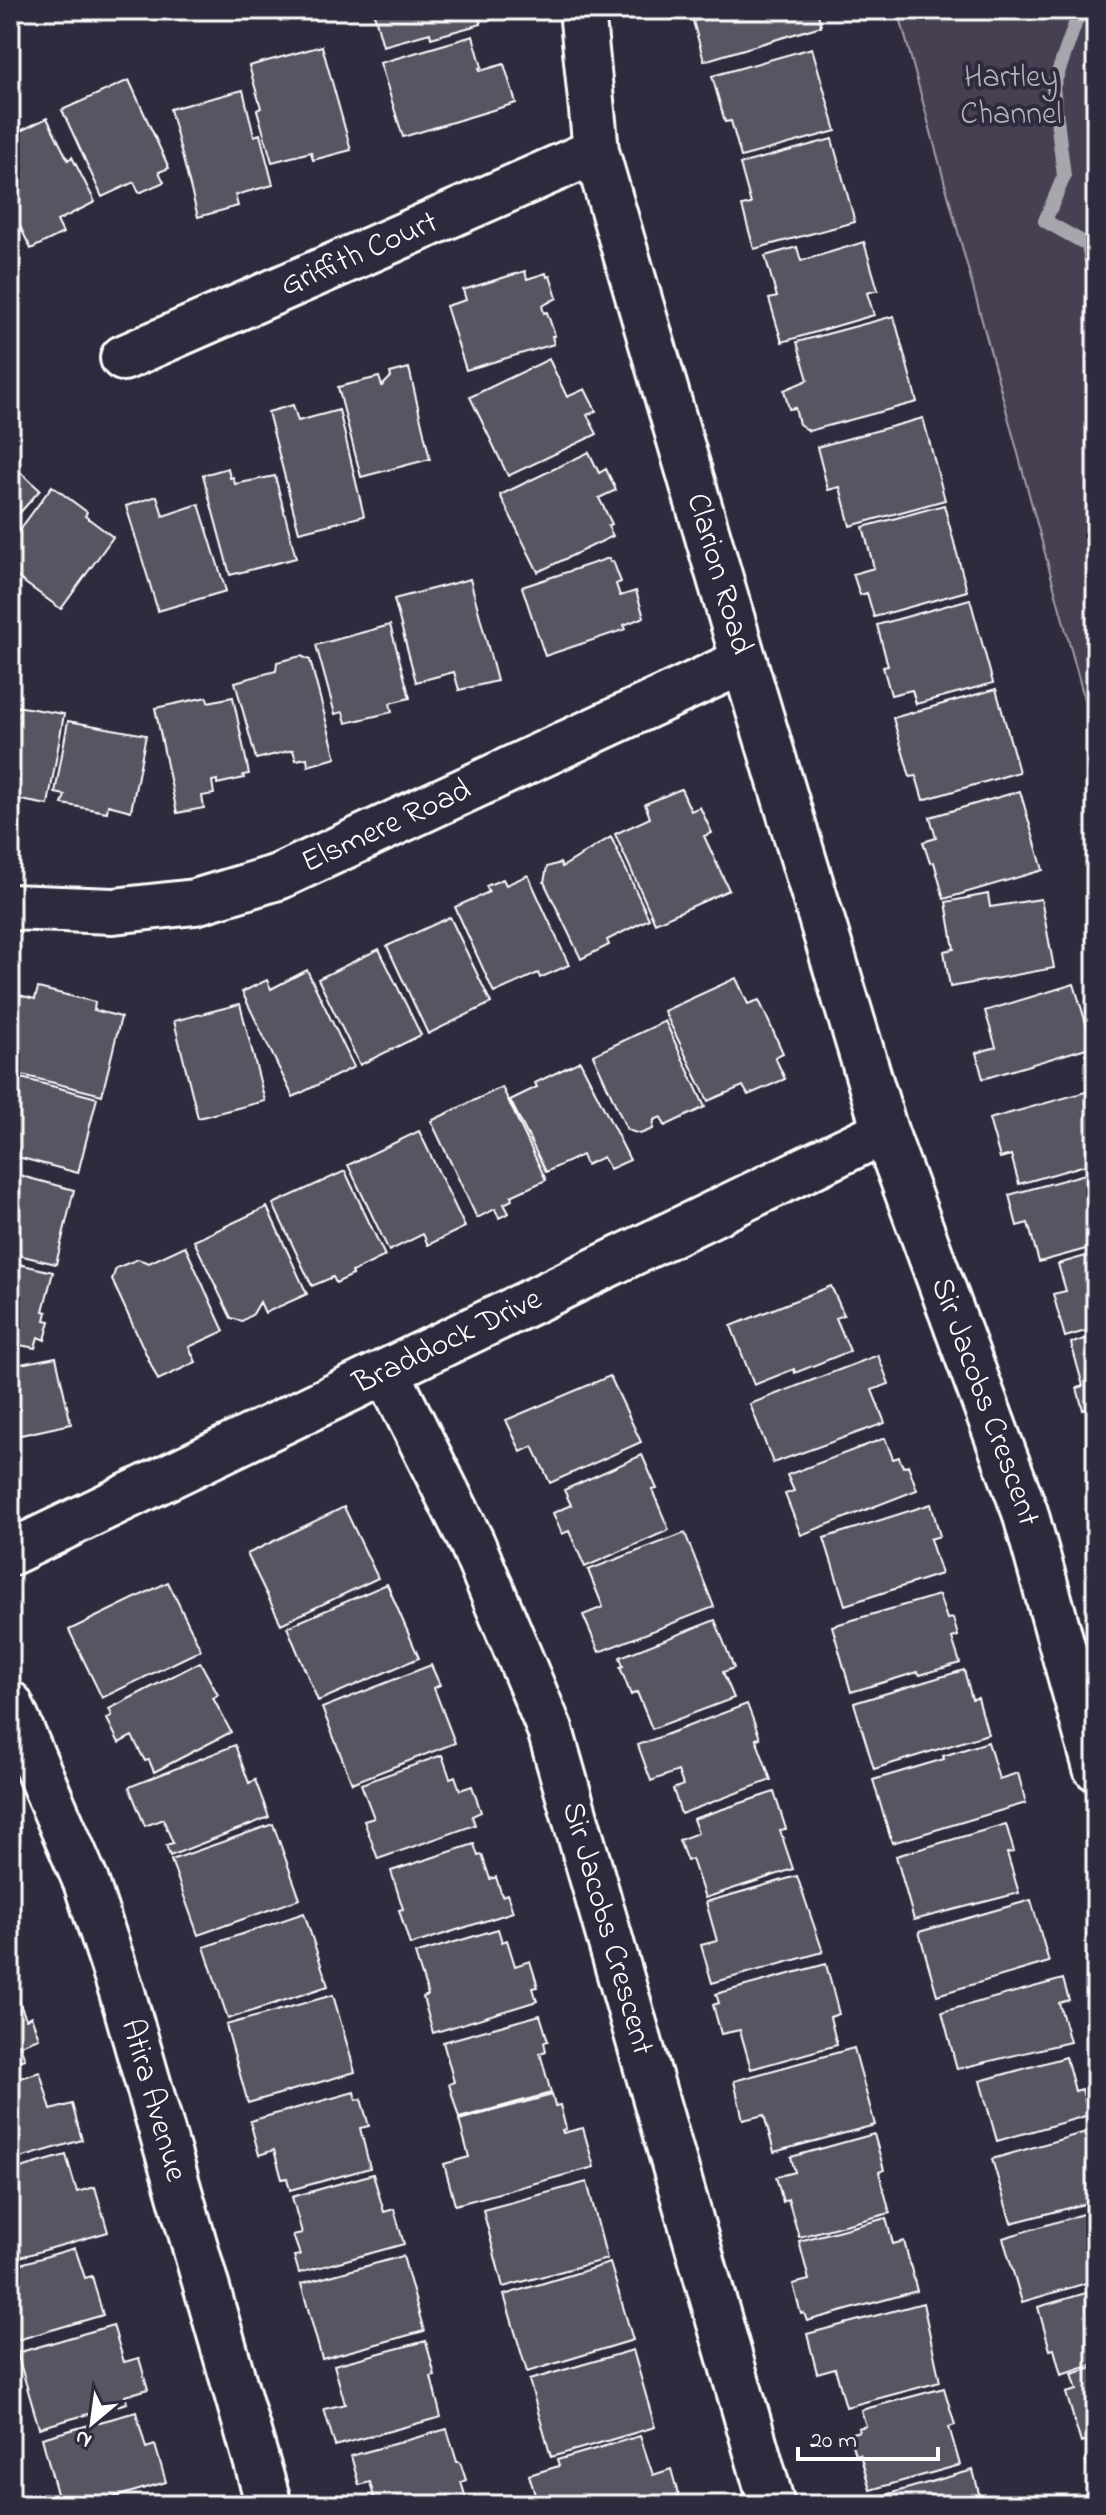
<svg xmlns="http://www.w3.org/2000/svg" width="1106" height="2515" viewBox="0 0 1106 2515" font-family="'Indie Flower',sans-serif">
	<style>
		.green { fill: #464152; stroke: #a2a0a8; stroke-width: 2 }
		.lines { fill: none; stroke-linecap: round; stroke-linejoin: round }
		.stream { stroke: #a7a6ad; stroke-width: 14 }
		.building { fill: #595564; stroke: #fff; stroke-width: 2 }
		.minor-casing { stroke: #fff; stroke-width: 50 }
		.minor { stroke: #2f2a3d; stroke-width: 44 }
		.labels { text-anchor: middle; dominant-baseline: central; stroke-width: 8; stroke-linejoin: round; paint-order: stroke }
		.park-label { font-size: 32px; fill: #b5b3ba; stroke: #2f2a3d }
		.street-label { font-size: 32px; fill: #fff; stroke: #2f2a3d }
	</style>
	<rect width="100%" height="100%" fill="#2f2a3d"/>
	<filter id="ink" filterUnits="userSpaceOnUse"><feTurbulence type="fractalNoise" baseFrequency=".0125" numOctaves="2"/><feDisplacementMap in="SourceGraphic" scale="16" xChannelSelector="R" yChannelSelector="G"/><feConvolveMatrix kernelMatrix="1 2 1 2 8 2 1 2 1" color-interpolation-filters="sRGB"/></filter>
	<g filter="url(#ink)">
		<path class="green" d="M898,10H1096V742Z"/>
		<g class="lines">
			<path class="stream" d="M1080,10L1053,87L1064,176L1045,221L1088,245L1096,289"/>
		</g>
		<path class="building" d="M373,10H477L481,24L431,38L430,33L383,46Z
			M709,10H817L821,26L704,61L693,21L711,16Z
			M473,36L482,67L479,68L480,71L504,64L516,103L403,137L380,63Z
			M322,46L351,150L313,160L311,152L272,162L257,110L261,108L249,66Z
			M812,48L836,131L741,157L731,121L725,122L712,76Z
			M129,80L169,168L159,172L164,182L139,193L134,182L102,197L62,110Z
			M243,90L254,136L260,134L273,185L235,195L238,206L198,217L170,109Z
			M47,118L68,160L72,157L95,202L57,221L63,233L31,249L10,206V136Z
			M832,139L855,222L754,249L742,206L751,204L740,164Z
			M864,242L878,290L867,293L874,315L782,342L769,299L777,297L765,256L797,247L801,261Z
			M525,271L527,279L546,273L547,277L550,276L557,298L542,306L544,313L547,312L555,336H552L554,344L466,370L446,306L466,300L463,290Z
			M894,316L917,402L809,431L799,424L795,408L789,409L784,390L808,380L797,342Z
			M549,359L567,397L585,389L596,411L587,415L597,434L508,476L470,397Z
			M409,368L430,459L361,477L338,387L379,377L382,386L391,377L390,373Z
			M293,405L298,421L339,410L364,516L299,532L268,412Z
			M923,418L945,500L850,526L840,487L828,490L817,447Z
			M589,452L599,473L606,469L616,490L599,498L612,524L608,526L613,536L538,572L500,495Z
			M10,463L40,490L10,524Z
			M228,468L230,478L233,477L235,484L275,476L296,558L230,575L203,475Z
			M52,486L87,512L85,516L113,537L61,609L10,572V543Z
			M157,496L163,516L199,504L226,591L158,611L126,506Z
			M944,505L967,591L874,617L867,593L860,595L853,574L874,568L863,527Z
			M609,558L610,562L613,561L621,582L616,584L620,596L636,591L644,617L624,625L626,629L545,656L522,587Z
			M470,579L497,681L459,690L454,672L416,682L394,599Z
			M970,599L993,683L916,704L912,690L891,695L883,667L888,666L877,625Z
			M390,625L410,698L390,703L392,712L346,723L343,712L335,714L316,645Z
			M301,656L310,660L336,758L308,766L307,758L296,760L293,750L256,759L235,682L276,671L277,662Z
			M996,689L1019,772L923,800L916,776L910,777L893,718Z
			M207,697L208,702L233,697L249,774L243,775L244,778L217,784V780L212,781L214,794L202,796L204,808L177,813L155,708Z
			M10,705L64,714L48,805L10,798Z
			M68,721L146,735L131,811L108,805L107,812L62,804L65,795L55,793Z
			M681,789L691,811L700,807L712,833L704,836L729,890L655,923L615,834L650,818L645,804Z
			M1020,791L1043,870L944,899L934,862L930,863L923,842L936,838L930,817Z
			M611,837L649,919L607,940L609,945L581,959L544,882L547,867L560,863L562,867Z
			M528,875L569,965L540,978L538,973L494,993L455,907L489,892L486,886L503,879L506,885Z
			M988,894L990,907L1041,899L1054,968L950,987L944,951L954,949L946,902Z
			M450,917L491,1003L428,1034L387,946Z
			M379,949L421,1035L360,1065L318,979Z
			M307,970L354,1067L293,1097L242,992L267,980L271,989Z
			M736,978L748,1004L759,1000L783,1053L775,1057L785,1079L748,1095L743,1086L708,1101L664,1011Z
			M1074,984L1093,1046L983,1079L976,1053L996,1047L985,1011Z
			M38,988L95,1002L94,1010L121,1017L102,1095L10,1072L17,1037L10,1036V1016L15,994L35,999Z
			M240,1004L265,1101L198,1118L174,1021Z
			M665,1021L705,1107L665,1126L661,1117L654,1120L653,1129L640,1134L627,1130L593,1055Z
			M580,1061L630,1160L610,1169L603,1157L586,1165L582,1155L546,1172L510,1100L537,1087L535,1083Z
			M10,1075L97,1098L78,1173L10,1155Z
			M502,1087L546,1180L511,1196L512,1200L504,1204L509,1213L499,1218L495,1209L477,1218L431,1121Z
			M1096,1089V1162L1019,1184L1011,1155L1000,1158L989,1119Z
			M419,1131L465,1227L428,1245L423,1234L389,1251L348,1165Z
			M345,1171L385,1256L352,1272L353,1275L336,1283L333,1277L312,1286L273,1204Z
			M1096,1171V1241L1091,1242L1093,1247L1039,1262L1028,1223L1017,1226L1009,1195Z
			M10,1173L74,1190L56,1264L10,1253Z
			M267,1207L307,1294L265,1313L260,1302L253,1314L242,1321L231,1318L194,1241Z
			M185,1246L224,1331L189,1347L196,1362L158,1380L112,1280L116,1268L138,1259L149,1263Z
			M1096,1253V1328L1065,1337L1053,1294L1066,1291L1058,1264Z
			M10,1262L53,1272L43,1311L47,1312L45,1320L50,1321L45,1340L38,1337L35,1348L10,1343Z
			M831,1286L844,1315L836,1318L850,1351L795,1373L794,1369L754,1385L731,1326Z
			M1096,1336V1406L1083,1410L1077,1388L1083,1386L1071,1343Z
			M878,1355L889,1384L872,1390L885,1423L773,1463L750,1404Z
			M56,1357L71,1424L16,1436L14,1431H10V1366Z
			M610,1376L641,1442L550,1483L533,1446L521,1452L506,1420Z
			M885,1438L893,1459L899,1457L903,1467L908,1465L917,1490L801,1535L785,1494L794,1491L787,1475Z
			M642,1455L657,1489L652,1490L669,1530L585,1567L569,1531L562,1534L553,1513L571,1505L564,1490Z
			M931,1504L940,1536L930,1539L941,1574L845,1605L824,1538Z
			M344,1507L378,1578L281,1624L247,1554Z
			M685,1533L714,1607L599,1652L583,1615L603,1607L588,1570Z
			M168,1582L201,1650L102,1698L69,1630Z
			M387,1584L419,1658L318,1701L287,1627Z
			M939,1595L947,1619L953,1618L958,1636L952,1638L960,1663L920,1675L918,1672L851,1692L832,1626Z
			M715,1620L734,1668L723,1672L734,1698L652,1729L637,1692L631,1695L620,1667L623,1666L620,1657Z
			M200,1662L218,1695L213,1698L231,1732L154,1772L149,1760L145,1761L132,1736L119,1743L107,1719L112,1715L109,1709Z
			M431,1665L440,1685L434,1688L455,1743L352,1783L322,1708Z
			M964,1670L972,1699L978,1698L988,1734L874,1769L854,1703Z
			M747,1704L760,1738L756,1739L771,1780L681,1814L673,1789L683,1785L678,1771L651,1781L638,1745Z
			M988,1742L999,1779L1018,1773L1026,1803L892,1843L873,1780L944,1759L943,1756Z
			M235,1745L249,1783L255,1780L269,1817L170,1856L166,1845L173,1843L163,1819L145,1826L129,1787Z
			M442,1755L450,1778L455,1776L460,1790L472,1786L481,1812L472,1816L475,1825L378,1859L364,1821L374,1818L361,1784Z
			M774,1792L786,1829L780,1830L793,1869L705,1898L692,1859L687,1861L679,1840L698,1833L693,1819Z
			M273,1824L300,1899L198,1935L171,1860Z
			M1006,1824L1014,1852L1007,1853L1019,1893L914,1920L896,1856Z
			M474,1844L478,1856L482,1855L490,1879L496,1877L502,1896L507,1894L513,1912L410,1945L399,1910L403,1909L391,1871Z
			M797,1876L823,1952L712,1983L701,1945L717,1941L706,1902Z
			M1031,1900L1049,1962L937,1995L919,1932Z
			M304,1913L328,1986L228,2019L204,1947Z
			M498,1929L502,1942L507,1940L515,1966L530,1961L538,1987L533,1988L537,2001L433,2033L423,1997L428,1995L415,1954Z
			M826,1964L839,2014L830,2017L837,2045L751,2069L740,2030L721,2034L713,2005L719,2003L716,1994Z
			M1063,1979L1069,2000L1059,2003L1070,2042L957,2069L942,2012Z
			M11,1981L26,2019L31,2016L39,2038L20,2045L25,2059L10,2064Z
			M333,1995L355,2072L248,2103L226,2025Z
			M540,2015L548,2041L544,2042L546,2051L540,2053L551,2093L459,2118L449,2084L454,2082L443,2042Z
			M854,2048L875,2125L774,2152L764,2115L743,2120L734,2081Z
			M1066,2057L1075,2091L1082,2089L1089,2115L997,2141L980,2081Z
			M40,2072L51,2110L72,2104L82,2140L10,2161V2081Z
			M354,2092L356,2100L361,2099L369,2126L360,2128L370,2168L290,2190L287,2178L282,2179L274,2150L259,2155L250,2121Z
			M552,2095L555,2106L560,2105L566,2129L562,2130L563,2133L583,2128L594,2167L455,2205L444,2164L469,2157L459,2120Z
			M1093,2130L1096,2139V2201L1011,2223L992,2159Z
			M874,2134L884,2170L879,2172L890,2213L799,2237L788,2199L783,2202L776,2177L795,2172L791,2157Z
			M66,2155L77,2192L95,2187L108,2232L10,2260V2171Z
			M373,2174L384,2212L394,2209L404,2244L299,2273L294,2256L300,2255L293,2235L302,2233L292,2197Z
			M587,2182L607,2259L503,2287L483,2210Z
			M1096,2210V2285L1092,2286L1090,2282L1022,2302L1003,2238Z
			M886,2218L893,2244L904,2241L917,2291L807,2321L804,2313L801,2314L793,2284L809,2280L799,2241Z
			M75,2248L85,2278L92,2276L103,2315L14,2341L10,2328V2267Z
			M403,2256L424,2331L322,2359L301,2284Z
			M610,2263L633,2340L527,2372L504,2295Z
			M1096,2290V2364L1061,2375L1054,2349L1050,2350L1038,2307Z
			M923,2303L940,2382L846,2407L835,2368L817,2373L807,2334Z
			M113,2325L124,2362L139,2358L148,2389L125,2396L127,2403L39,2428L17,2353Z
			M426,2341L435,2376L431,2377L441,2417L335,2446L324,2409L345,2404L334,2365Z
			M633,2350L655,2427L551,2457L529,2380Z
			M1096,2367V2439L1081,2443L1066,2393L1077,2390L1072,2374Z
			M944,2388L955,2425L949,2427L960,2465L870,2490L860,2454L855,2455L849,2434L859,2431L858,2428L866,2426L861,2410Z
			M136,2412L146,2448L155,2445L166,2482L88,2505H60L42,2438Z
			M447,2429L457,2462H460L466,2480L461,2482L468,2505H376L370,2482L359,2485L351,2456Z
			M640,2436L653,2475L671,2469L681,2505H538L529,2475L559,2466L557,2460Z
			M1096,2456V2496L1085,2459Z
			M973,2470L982,2505L853,2504Z"/>
		<g class="lines">
			<g class="minor-casing">
				<g id="minor">
					<path id="s1" d="M582,10L596,151L744,661L885,1131L1025,1512L1096,1768"/>
					<path id="s2" d="M123,358L596,151"/>
					<path id="s3" d="M10,907L113,911L195,902L278,877L744,661"/>
					<path id="s4" d="M387,1372L472,1543L550,1730L772,2505"/>
					<path id="s5" d="M10,1553L885,1131"/>
					<path id="s6" d="M10,1704L86,1882L122,1992L269,2505"/>
				</g>
			</g>
			<use href="#minor" class="minor"/>
		</g>
	</g>
	<g class="labels">
		<g class="park-label">
			<text x="1011" y="78">Hartley<tspan x="1011" dy="37">Channel</tspan></text>
		</g>
		<g class="street-label">
			<text stroke="none"><textPath href="#s2" startOffset="258">Griffith Court</textPath></text>
			<text stroke="none"><textPath href="#s1" startOffset="582">Clarion Road</textPath></text>
			<text stroke="none"><textPath href="#s3" startOffset="392">Elsmere Road</textPath></text>
			<text stroke="none"><textPath href="#s5" startOffset="486">Braddock Drive</textPath></text>
			<text stroke="none"><textPath href="#s1" startOffset="1452">Sir Jacobs Crescent</textPath></text>
			<text stroke="none"><textPath href="#s4" startOffset="600">Sir Jacobs Crescent</textPath></text>
			<text stroke="none"><textPath href="#s6" startOffset="422">Atira Avenue</textPath></text>
		</g>
	</g>
	<rect width="1106" height="2515" fill="none" stroke="#2f2a3d" stroke-width="40"/>
	<rect x="20" y="20" width="1066" height="2475" fill="none" stroke="#fff" stroke-width="3" filter="url(#ink)"/>
	<g transform="translate(92 2423) rotate(209)" stroke="#2f2a3d" stroke-width="6" paint-order="stroke">
	<path d="M0-6L14 30L0 20L-14 30Z" fill="#ffffff"/>
	<text y="-12" font-size="22" font-weight="bold" text-anchor="middle" fill="#ffffff">N</text>
	</g>
	<path d="M798 2447v12h140v-12" fill="none" stroke="#ffffff" stroke-width="4"/>
	<text x="810" y="2447" font-size="24" fill="#ffffff" stroke="#2f2a3d" stroke-width="6" paint-order="stroke">20 m</text>
</svg>
